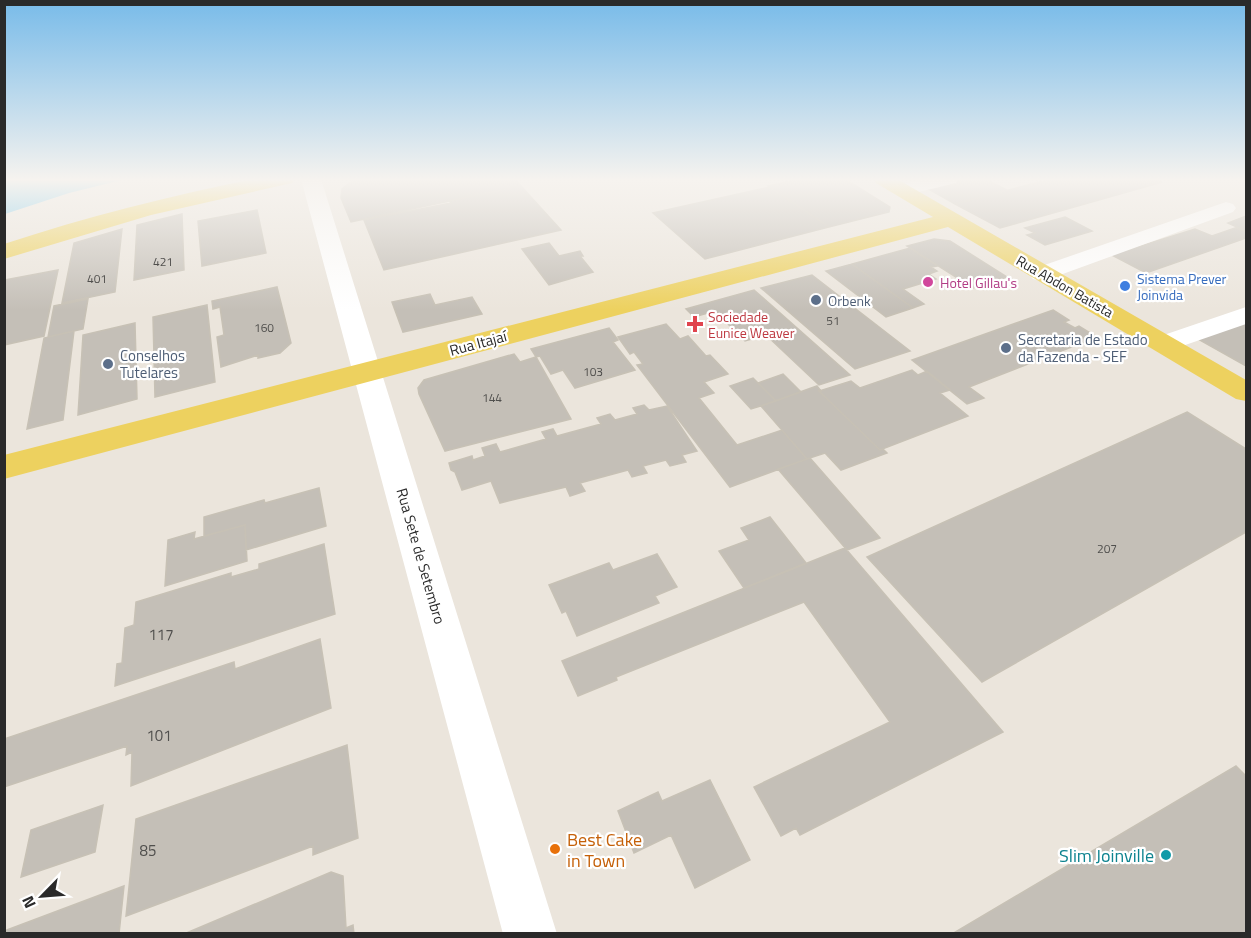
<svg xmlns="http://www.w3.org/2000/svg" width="1251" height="938" viewBox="0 0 1251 938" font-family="'Titillium Web',sans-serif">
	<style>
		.water { fill: #71c6eb }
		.building { fill: #c4bfb7; stroke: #c7c1b5; stroke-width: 1.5 }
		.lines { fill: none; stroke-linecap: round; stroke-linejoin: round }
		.minor { fill: #fff; fill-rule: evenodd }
		.major { fill: #edd15f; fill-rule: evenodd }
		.hotel-dot { fill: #d1479c; stroke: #fff; stroke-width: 2 }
		.shop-dot { fill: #3f7fe0; stroke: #fff; stroke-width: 2 }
		.service-dot { fill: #5c6f8a; stroke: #fff; stroke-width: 2 }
		.health-dot { fill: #e0444e; stroke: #fff; stroke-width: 2 }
		.food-dot { fill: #e8710a; stroke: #fff; stroke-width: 2 }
		.culture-dot { fill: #0f9aa8; stroke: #fff; stroke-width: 2 }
		.labels { text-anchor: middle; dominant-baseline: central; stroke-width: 4.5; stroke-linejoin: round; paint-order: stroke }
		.number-label { font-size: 12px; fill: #504f4d }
		.far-shop-label { font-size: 14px; fill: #366cbe; stroke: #fff; text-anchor: start }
		.far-hotel-label { font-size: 14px; fill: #b23c85; stroke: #fff; text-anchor: start }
		.far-street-label { font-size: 14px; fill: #2a2a2a; stroke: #fff }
		.far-service-label { font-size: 14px; fill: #4e5e75; stroke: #fff; text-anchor: start }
		.far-health-label { font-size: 14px; fill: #be3a42; stroke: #fff; text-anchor: start }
		.service-label { font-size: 15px; fill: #4e5e75; stroke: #fff; text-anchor: start }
		.street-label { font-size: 15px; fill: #2a2a2a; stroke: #fff }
		.near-number-label { font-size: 15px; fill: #504f4d }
		.near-food-label { font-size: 18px; fill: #c56008; stroke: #fff; text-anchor: start }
		.near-culture-label { font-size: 18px; fill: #0d838f; stroke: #fff; text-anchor: end }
	</style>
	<rect width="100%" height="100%" fill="#ebe5dc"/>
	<path class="water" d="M5,179H126L69,193L5,214Z"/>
	<path class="building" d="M515,179L521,186L351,222L341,198L342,189L355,179Z
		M799,179H845L890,207L889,212L829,227L768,186Z
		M958,179H985L1007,190L955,204L925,187Z
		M1051,179H1155L1162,182L1000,228L955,204Z
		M521,186L561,230L384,270L364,220L451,203L449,201Z
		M770,187L829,227L705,259L653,213Z
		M257,210L266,253L202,266L198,221Z
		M182,214L184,270L134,280L137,225Z
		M1246,216V231L1228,223Z
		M1065,217L1092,231L1045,245L1027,235L1035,233L1025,228Z
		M1235,228L1246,231V238L1146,273L1106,252L1121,247L1128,250L1195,229L1212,236Z
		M122,229L115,292L62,303L74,243Z
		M934,239L950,241L1007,277L973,288L907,246Z
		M549,243L559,256L580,251L583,256H580L593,272L549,285L522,249Z
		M910,248L937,266L931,267L937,271L929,274L936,279L903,289L924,304L913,308L852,264Z
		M852,264L913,308L886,317L826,271Z
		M58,270L44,336L4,345V280Z
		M812,275L910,351L855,369L761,288Z
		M277,287L291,343L280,353L258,358V355L221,367L217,337L224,335L220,307L213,309L212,301Z
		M754,290L850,375L819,385L766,335L745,341L715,311L694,317L686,309Z
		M430,294L435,305L472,297L482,314L403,332L392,302Z
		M88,299L83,329L48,337L54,306Z
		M207,305L215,382L155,397L153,317Z
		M1053,310L1069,320L1064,322L1075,328L1079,326L1097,337L969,387L984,398L967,404L912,360Z
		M1246,319V366L1196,338Z
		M135,323L137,399L78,415L83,335Z
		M666,324L680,339L688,336L706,356L710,355L728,374L704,382L714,393L699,398L737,445L782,430L807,459L730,487L637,365L643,364L634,352L630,354L618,337Z
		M609,328L618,340L613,342L635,370L575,388L563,370L551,374L540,356L536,357L531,349Z
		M74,331L63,420L27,429L44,338Z
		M514,354L520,362L536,357L571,419L445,451L419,394L418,388L424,380Z
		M912,370L918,375L927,371L950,390L940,393L968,416L880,450L819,391L851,381L860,388Z
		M783,374L801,392L776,401L758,383Z
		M753,378L776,401L751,409L730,386Z
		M817,386L821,391H819L880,450L883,449L887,453L841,470L825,453L807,459L761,406Z
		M644,405L649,410L667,406L697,451L682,455L686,462L670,466L666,460L643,466L647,473L632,477L628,470L580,483L585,491L570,496L566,487L500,503L491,481L462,490L455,472L451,470L449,463L472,456L473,460L485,456L482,448L496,444L500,452L546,439L542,432L553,429L557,436L601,424L597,418L610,414L615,420L637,414L633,408Z
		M1187,412L1246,449V532L982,682L867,557Z
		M810,458L880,538L847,550L778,469Z
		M319,488L326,526L246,550L245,525L204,536V517L264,500L265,503Z
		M770,517L806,563L744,588L719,551L749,540L741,528Z
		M245,525L247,561L165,586L168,540L195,532L194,539Z
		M324,544L335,614L115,686L117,664L122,663L125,628L134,625L136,602L231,573V577L259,569V564Z
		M845,548L1003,732L800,835L796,828L781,836L754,787L890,722L804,602L616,677L617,680L578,696L562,661Z
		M657,554L677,587L655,596L659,603L577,636L566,611L562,613L549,585L609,563L613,570Z
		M320,639L331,708L131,786L132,752L126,755L127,746L4,787V739L234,662L235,669Z
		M347,745L358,838L313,855V846L126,916L136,819Z
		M1236,766L1246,776V934H952Z
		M710,780L750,860L695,888L671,835L634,853L618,811L658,792L662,801Z
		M103,805L95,852L21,877L31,830Z
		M331,872L343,876L346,928L353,925L354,934H184Z
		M124,886L119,934H4V931Z"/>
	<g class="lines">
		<path class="minor" d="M301,179H321L557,934H503Z
			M923,179H959L956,183L902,196L895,194L892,190L895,186Z
			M1226,202L1233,204L1236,208L1233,212L1049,279L1041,281L1033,279L1029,274L1033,269Z
			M1246,307V324L1165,352L1155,350L1151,344L1155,338Z"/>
		<path class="major" d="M254,179H295L292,183L151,215L4,259V244C86,217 169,196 254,179Z
			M873,179H897L1246,380V401L1236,399L948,227L4,479V455L933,217L876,183Z"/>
	</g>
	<linearGradient id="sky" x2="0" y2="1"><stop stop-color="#78bbe9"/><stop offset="0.58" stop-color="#f6f3ef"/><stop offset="1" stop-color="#f6f3ef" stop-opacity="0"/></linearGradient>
	<rect width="1251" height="310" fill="url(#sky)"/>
	<circle class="hotel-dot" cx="928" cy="282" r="6"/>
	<circle class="shop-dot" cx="1125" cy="286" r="6"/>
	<g class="service-dot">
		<circle cx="816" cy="300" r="6"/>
		<circle cx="1006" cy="348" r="6"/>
		<circle cx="108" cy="364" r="6"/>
	</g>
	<path class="health-dot" d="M692 315h6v6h6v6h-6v6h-6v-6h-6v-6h6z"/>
	<circle class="food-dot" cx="555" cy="849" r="6"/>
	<circle class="culture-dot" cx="1166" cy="855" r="6"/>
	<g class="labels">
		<g class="number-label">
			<text x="163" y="261">421</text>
			<text x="97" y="278">401</text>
			<text x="833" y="320">51</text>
			<text x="264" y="327">160</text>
			<text x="593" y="371">103</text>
			<text x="492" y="397">144</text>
			<text x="1107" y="548">207</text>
		</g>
		<g class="far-shop-label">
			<text x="1137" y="278">Sistema Prever<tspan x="1137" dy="16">Joinvida</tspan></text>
		</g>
		<g class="far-hotel-label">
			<text x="940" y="282">Hotel Gillau's</text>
		</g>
		<g class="far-street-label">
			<text transform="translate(1065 286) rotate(30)">Rua Abdon Batista</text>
		</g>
		<g class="far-service-label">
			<text x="828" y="300">Orbenk</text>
		</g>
		<g class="far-health-label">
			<text x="708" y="316">Sociedade<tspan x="708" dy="16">Eunice Weaver</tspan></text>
		</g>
		<g class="service-label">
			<text x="1018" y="339">Secretaria de Estado<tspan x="1018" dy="17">da Fazenda - SEF</tspan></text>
			<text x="120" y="355">Conselhos<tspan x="120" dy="17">Tutelares</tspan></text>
		</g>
		<g class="street-label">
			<text transform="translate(478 343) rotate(-15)">Rua Itajaí</text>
			<text transform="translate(421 556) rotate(74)">Rua Sete de Setembro</text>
		</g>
		<g class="near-number-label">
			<text x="161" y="634">117</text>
			<text x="159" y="735">101</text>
			<text x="148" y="850">85</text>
		</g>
		<g class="near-food-label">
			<text x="567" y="839">Best Cake<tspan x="567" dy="21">in Town</tspan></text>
		</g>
		<g class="near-culture-label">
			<text x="1154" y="855">Slim Joinville</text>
		</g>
	</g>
	<rect width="1251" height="938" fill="none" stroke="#2a2a2a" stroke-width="12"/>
	<g transform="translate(42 896) rotate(245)" stroke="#ffffff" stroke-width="4.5" paint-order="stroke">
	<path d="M0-4.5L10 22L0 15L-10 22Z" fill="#2a2a2a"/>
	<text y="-9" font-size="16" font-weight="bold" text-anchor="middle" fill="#2a2a2a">N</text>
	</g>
</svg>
